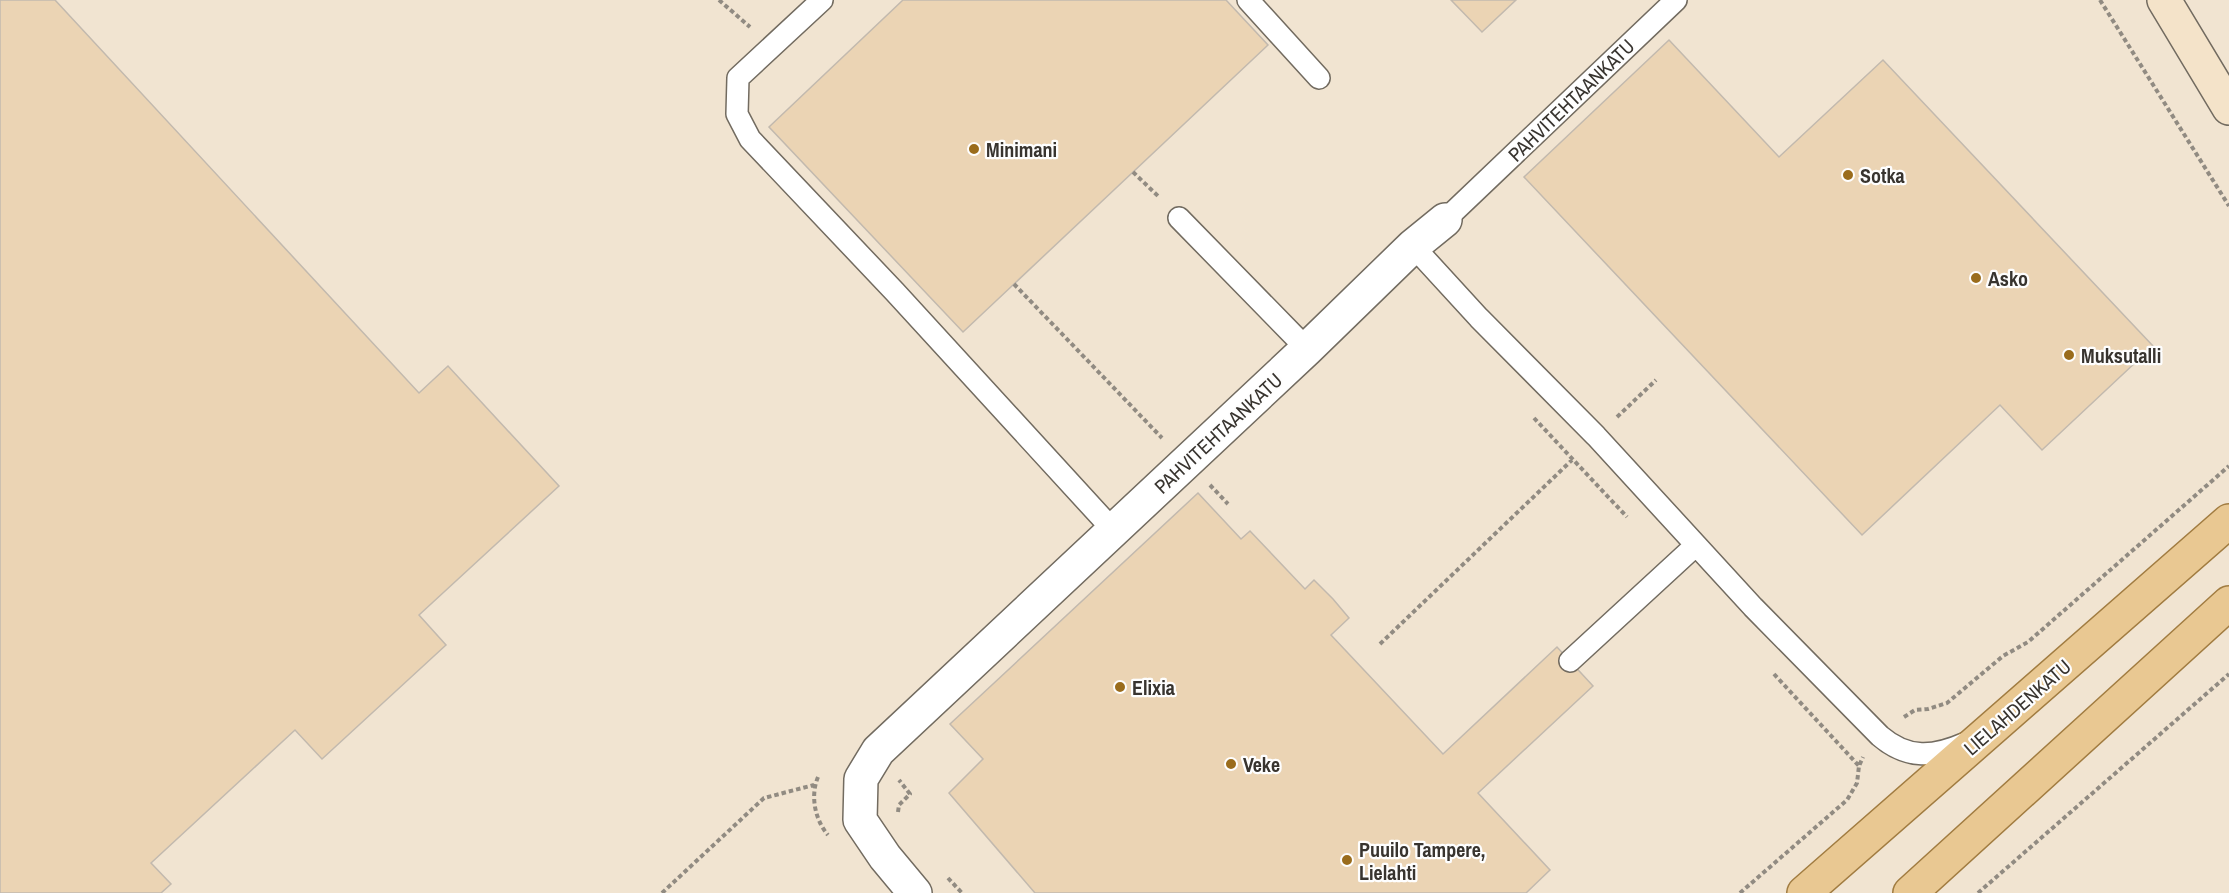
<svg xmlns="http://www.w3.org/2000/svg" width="2229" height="893" viewBox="0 0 2229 893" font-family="'Archivo Narrow',sans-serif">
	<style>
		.built { fill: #f1e4d1 }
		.building { fill: #ebd4b4; stroke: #c2b9ae; stroke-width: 1.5 }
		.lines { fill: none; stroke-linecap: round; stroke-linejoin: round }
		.service-casing { stroke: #726b60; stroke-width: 24 }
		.minor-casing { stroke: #726b60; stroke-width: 36 }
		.secondary-casing { stroke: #726b60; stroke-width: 36 }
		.primary-casing { stroke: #a17c41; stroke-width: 36 }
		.path { stroke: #918b82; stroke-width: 4; stroke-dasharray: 4.5 3; stroke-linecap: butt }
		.service { stroke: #fff; stroke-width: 21 }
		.minor { stroke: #fff; stroke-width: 33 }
		.secondary { stroke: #f4e3c9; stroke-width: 33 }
		.primary { stroke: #e9c892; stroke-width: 33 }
		.poi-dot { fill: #9a6c1c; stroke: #fefefe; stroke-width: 2 }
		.labels { text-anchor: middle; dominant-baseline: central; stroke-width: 4.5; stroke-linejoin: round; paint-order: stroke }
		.street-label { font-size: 20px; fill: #38342f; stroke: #fefefe }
		.poi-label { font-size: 20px; font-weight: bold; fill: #38342f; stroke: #fefefe; text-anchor: start }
	</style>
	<rect width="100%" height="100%" fill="#f8f0e3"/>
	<path class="built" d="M0,0H2229V893H0Z"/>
	<path class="building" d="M0,0H55L419,393L448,366L559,486L419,615L446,645L322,759L295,730L151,863L171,884L161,893H0Z
		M903,0H1226L1268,45L963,332L769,127Z
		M1451,0H1516L1482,32Z
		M1669,40L1779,157L1883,60L2153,346L2042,450L2000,405L1862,535L1524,177Z
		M1198,493L1241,539L1250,531L1305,589L1314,580L1333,599L1349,618L1331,635L1443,754L1557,647L1593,686L1478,793L1550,870L1526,893H1035L949,793L983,759L950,724Z"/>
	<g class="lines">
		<g class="service-casing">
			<path id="service" d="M822,0L738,78L737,114L750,139L895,292L1113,530
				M1248,0L1319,78
				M1179,218L1307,349
				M1445,220L1676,0
				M1413,246L1479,318L1596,436L1753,607L1880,736C1908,760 1934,757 1966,743
				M1570,661L1695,546"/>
		</g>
		<g class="minor-casing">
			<path id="minor" d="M915,893L885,857L860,820L861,779L878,751L1307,349L1413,246L1445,220"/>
		</g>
		<g class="secondary-casing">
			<path id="secondary" d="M2164,0L2229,108"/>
		</g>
		<g class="primary-casing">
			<path id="primary" d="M1804,893L2229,521
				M1910,893L2229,603"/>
		</g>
		<path class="path" d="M719,0L750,27
			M2100,0L2229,206
			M1133,172L1160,198
			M1014,284L1162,438
			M1617,417L1656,380
			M1534,418L1627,517
			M1210,485L1228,504
			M1380,644L1572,460
			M1774,674L1859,766
			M1904,717L1915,710L1928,709L1947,703L2003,656L2028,642L2229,466
			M818,777C810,796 815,820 828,835
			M898,812L899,805L910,794L899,780
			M948,878L962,893
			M662,893L764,798L814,785
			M1740,893L1847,800L1857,783L1859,766L1863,757
			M1978,893L2229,674"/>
		<use href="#service" class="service"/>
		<use href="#minor" class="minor"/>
		<use href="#secondary" class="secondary"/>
		<use href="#primary" class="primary"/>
	</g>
	<g class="poi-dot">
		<circle cx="974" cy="149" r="6"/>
		<circle cx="1848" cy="175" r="6"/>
		<circle cx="1976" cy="278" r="6"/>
		<circle cx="2069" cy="355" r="6"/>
		<circle cx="1120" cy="687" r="6"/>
		<circle cx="1231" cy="764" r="6"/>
		<circle cx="1347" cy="860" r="6"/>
	</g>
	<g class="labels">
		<g class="street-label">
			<text transform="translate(1571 100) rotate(-44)">PAHVITEHTAANKATU</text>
			<text transform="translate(1218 433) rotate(-43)">PAHVITEHTAANKATU</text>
			<text transform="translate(2017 707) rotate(-41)">LIELAHDENKATU</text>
		</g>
		<g class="poi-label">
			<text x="986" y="149">Minimani</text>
			<text x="1860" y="175">Sotka</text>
			<text x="1988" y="278">Asko</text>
			<text x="2081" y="355">Muksutalli</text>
			<text x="1132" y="687">Elixia</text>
			<text x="1243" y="764">Veke</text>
			<text x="1359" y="849">Puuilo Tampere,<tspan x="1359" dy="23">Lielahti</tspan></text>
		</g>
	</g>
</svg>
